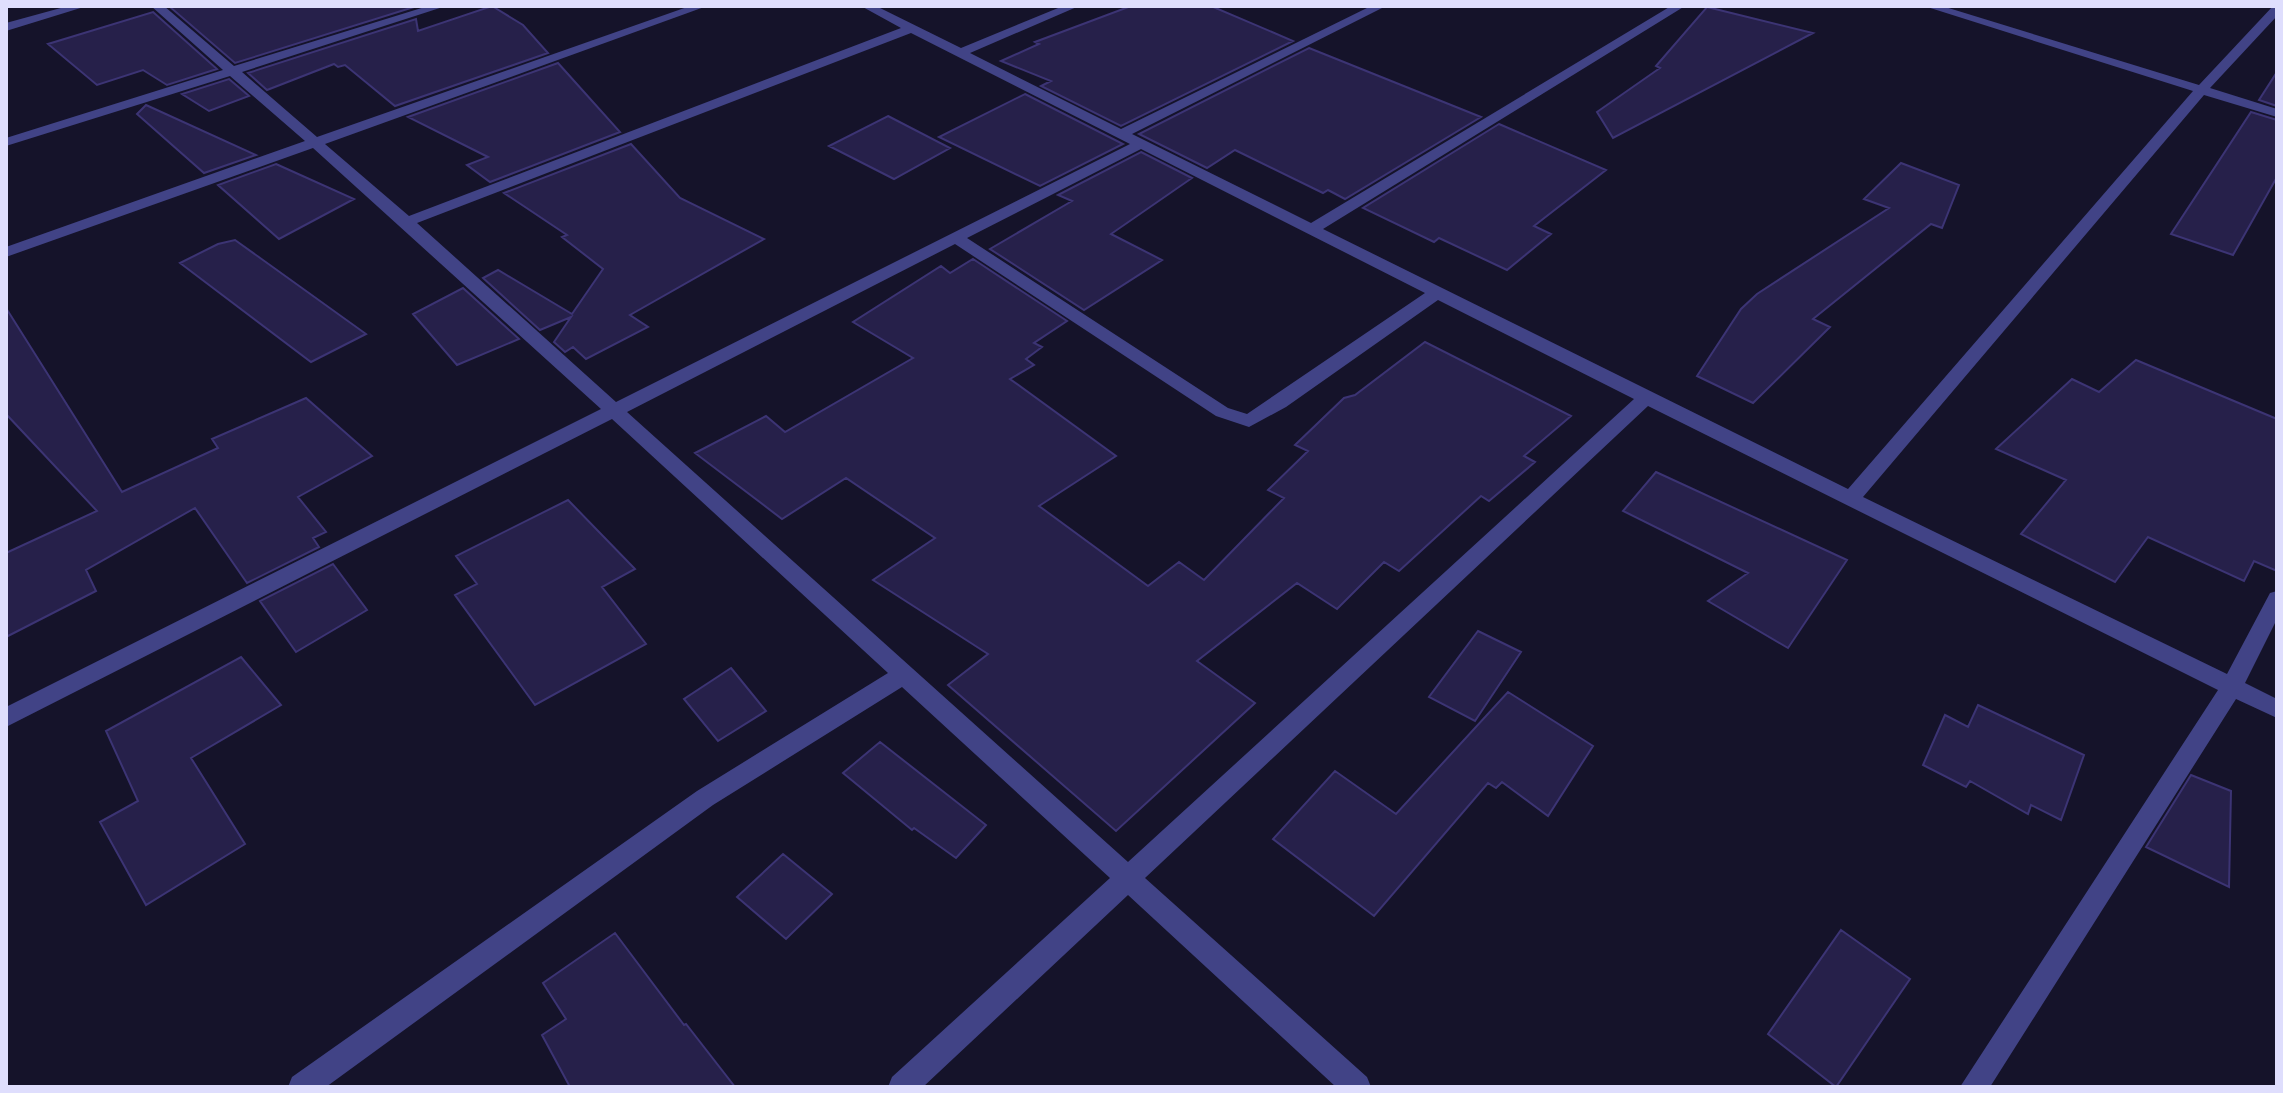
<svg xmlns="http://www.w3.org/2000/svg" width="2283" height="1093" viewBox="0 0 2283 1093" font-family="'Roboto Condensed',sans-serif">
	<style>
		.building { fill: #26204a; stroke: #3c3474; stroke-width: 2 }
		.lines { fill: none; stroke-linecap: round; stroke-linejoin: round }
		.minor { fill: #414386; fill-rule: evenodd }
	</style>
	<rect width="100%" height="100%" fill="#15132a"/>
	<path class="building" d="M173,6H414V7L235,63L170,7Z
		M492,6L523,25L548,53L395,106L345,65L338,67L334,64L267,90L248,73L416,19L418,31Z
		M1131,6H1211L1293,41L1121,126L1041,86L1051,81L1001,61L1039,44L1035,42Z
		M1707,7L1813,33L1613,138L1597,112L1660,68L1656,66Z
		M153,12L217,69L167,85L143,70L97,85L48,44Z
		M1309,48L1481,117L1345,199L1328,190L1323,193L1235,150L1207,168L1139,134Z
		M558,63L620,132L490,182L467,165L488,157L408,117Z
		M2277,72V106L2259,100Z
		M229,79L249,96L209,111L182,94Z
		M1025,94L1123,144L1040,186L939,137Z
		M146,105L256,155L204,173L137,114Z
		M2251,112L2277,120V177L2233,255L2171,234Z
		M888,116L950,148L894,179L829,146Z
		M1499,124L1606,170L1534,226L1551,234L1507,270L1439,238L1434,242L1363,208Z
		M631,144L680,198L764,239L630,315L648,327L586,359L573,347L565,352L554,342L571,317L540,330L483,278L498,270L572,314L603,269L562,237L567,235L504,193Z
		M1141,152L1192,178L1111,234L1162,260L1084,310L990,249L1072,201L1058,195Z
		M1901,163L1959,185L1942,228L1931,224L1813,319L1830,327L1753,403L1697,376L1741,309L1757,294L1889,208L1864,199Z
		M276,164L354,199L279,239L218,185Z
		M235,240L366,334L311,362L180,263L218,244Z
		M973,259L1067,321L1034,343L1042,347L1026,359L1034,365L1010,379L1116,456L1039,506L1148,586L1179,562L1204,580L1284,498L1268,490L1308,451L1295,445L1344,398L1355,395L1425,342L1571,416L1524,456L1535,462L1489,501L1481,496L1399,571L1384,562L1337,609L1297,583L1197,661L1255,703L1116,831L948,685L988,654L873,580L935,538L846,478L782,519L695,453L766,416L785,432L913,358L853,322L941,266L950,273Z
		M463,288L519,339L457,365L413,314Z
		M6,308L122,492L218,448L212,439L306,398L372,456L298,497L326,532L313,538L319,547L247,583L195,508L86,570L96,591L6,637V553L97,511L6,414Z
		M2136,360L2277,419V571L2254,561L2244,581L2148,537L2115,582L2021,534L2066,480L1996,449L2072,379L2099,392Z
		M1656,472L1847,560L1788,648L1708,601L1748,573L1623,511Z
		M568,500L635,569L602,587L646,644L535,705L455,595L477,584L456,556Z
		M333,564L367,610L296,652L260,601Z
		M1478,631L1521,652L1475,721L1429,697Z
		M241,657L281,705L191,758L245,844L146,905L100,822L138,801L106,731Z
		M731,668L766,711L718,741L684,699Z
		M1508,692L1593,746L1548,816L1502,782L1496,788L1488,783L1374,916L1273,839L1335,771L1396,814Z
		M1978,705L2084,755L2061,820L2031,805L2028,814L1970,781L1966,787L1923,765L1945,715L1968,727Z
		M880,742L986,825L956,858L914,828L912,830L843,773Z
		M2191,775L2231,791L2229,887L2146,847Z
		M783,854L832,894L786,939L737,897Z
		M1841,930L1910,979L1836,1087L1768,1034Z
		M615,933L684,1025L686,1024L735,1087H570L542,1035L566,1019L543,983Z"/>
	<g class="lines">
		<path class="minor" d="M68,6H87L6,31V23Z
			M151,6H164L234,66L428,6H446L242,72L317,137L690,6H707L325,144L409,216L901,28L861,6H876L961,48L1063,6H1079L970,53L1121,129L1371,6H1386L1132,134L1311,223L1671,6H1685L1323,229L1848,489L2193,91L1924,6H1942L2199,85L2273,6H2277V16L2210,88L2277,109V117L2204,95L1863,497L2227,674L2270,593L2277,591V619L2245,683L2277,699V718L2236,699L1990,1087H1960L2218,690L1648,406L1145,878L1367,1077L1371,1087H1336L1128,895L923,1087H888L892,1077L1110,878L902,687L713,805L326,1087H288L292,1077L697,791L888,673L612,419L6,727V707L601,409L313,148L6,257V247L305,141L230,76L6,146V138L223,70ZM911,33L1130,144L616,402L417,223ZM1141,149L1425,293L1247,414L1228,408L967,238ZM955,244L1216,416L1249,427L1286,407L1438,300L1634,399L1128,862L627,412Z"/>
	</g>
	<rect width="2283" height="1093" fill="none" stroke="#dfdefd" stroke-width="16"/>
</svg>
